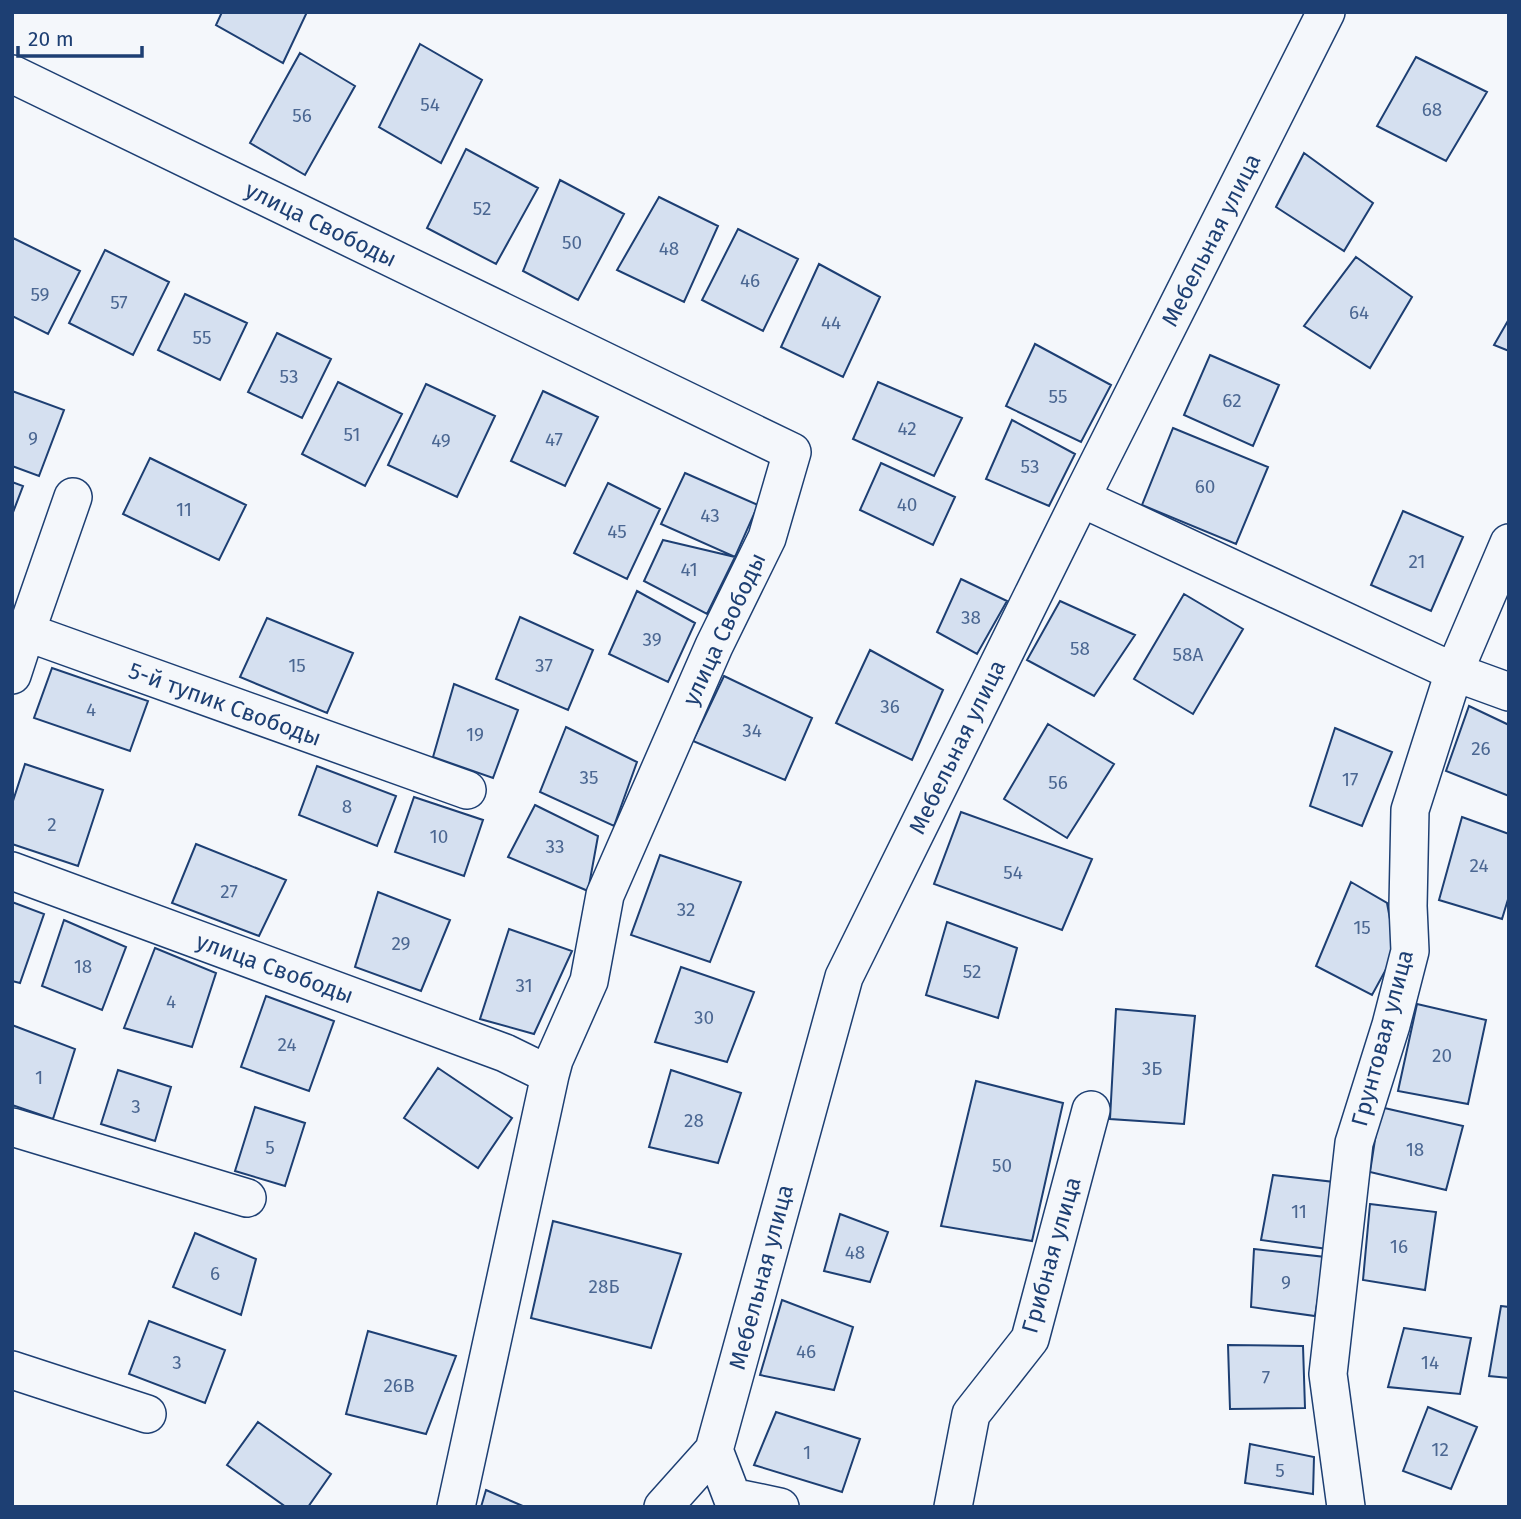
<svg xmlns="http://www.w3.org/2000/svg" width="1521" height="1519" viewBox="0 0 1521 1519" font-family="'Fira Sans',sans-serif">
	<style>
		.building { fill: #d5e0f0; stroke: #1d3f73; stroke-width: 2 }
		.lines { fill: none; stroke-linecap: round; stroke-linejoin: round }
		.street-casing { stroke: #1d3f73; stroke-width: 40 }
		.street { stroke: #f4f7fb; stroke-width: 37 }
		.labels { text-anchor: middle; dominant-baseline: central; stroke-width: 5; stroke-linejoin: round; paint-order: stroke }
		.number-label { font-size: 19px; fill: #4b6792 }
		.street-label { font-size: 23px; fill: #1d3f73; stroke: #f4f7fb }
	</style>
	<rect width="100%" height="100%" fill="#f4f7fb"/>
	<path class="building" d="M222,12H307L283,63L216,25Z
		M420,44L482,80L441,163L379,127Z
		M300,53L355,86L305,175L250,143Z
		M1416,57L1487,92L1446,161L1377,126Z
		M466,149L538,188L496,264L427,228Z
		M1304,153L1373,203L1344,251L1276,207Z
		M560,180L624,214L578,300L523,271Z
		M659,197L718,226L684,302L617,270Z
		M738,229L798,259L763,331L702,300Z
		M13,238L80,271L48,334L12,316Z
		M105,250L169,282L133,355L69,323Z
		M1356,257L1412,297L1370,368L1304,326Z
		M819,264L880,297L843,377L781,347Z
		M185,294L247,323L220,380L158,350Z
		M1509,319V351L1494,345Z
		M277,333L331,359L302,418L248,392Z
		M1035,344L1111,385L1081,442L1006,406Z
		M1210,355L1279,385L1253,446L1184,415Z
		M338,382L402,414L365,486L302,454Z
		M878,382L962,418L934,476L853,439Z
		M426,384L495,416L457,497L388,465Z
		M12,391L64,410L39,476L12,466Z
		M543,391L598,417L565,486L511,461Z
		M1012,420L1075,454L1049,506L986,479Z
		M1173,428L1268,467L1236,544L1142,505Z
		M150,458L246,505L219,560L123,514Z
		M881,463L955,497L933,545L860,510Z
		M685,473L758,505L735,557L661,524Z
		M12,482L23,486L12,515Z
		M608,483L660,509L627,579L574,553Z
		M1403,511L1463,537L1431,611L1371,585Z
		M663,540L735,557L707,614L644,581Z
		M961,579L1007,601L977,654L937,632Z
		M637,591L695,623L668,682L609,654Z
		M1184,594L1243,629L1193,714L1134,679Z
		M1060,601L1135,635L1094,696L1027,660Z
		M520,617L593,650L568,710L496,679Z
		M267,618L353,653L327,713L240,677Z
		M870,650L943,690L912,760L836,723Z
		M52,668L148,701L130,751L34,718Z
		M724,676L812,718L785,780L693,741Z
		M454,684L518,710L493,778L433,757Z
		M1469,706L1509,725V796L1446,771Z
		M1048,724L1114,764L1067,838L1004,799Z
		M566,727L637,762L614,826L540,792Z
		M1335,728L1392,752L1362,826L1310,806Z
		M25,764L103,790L78,866L12,844V804Z
		M317,766L396,796L377,846L299,815Z
		M414,797L483,820L464,876L395,852Z
		M535,805L598,836L588,891L508,857Z
		M961,812L1092,859L1062,930L934,884Z
		M1462,817L1509,834V896L1502,919L1439,900Z
		M196,844L286,880L259,936L172,903Z
		M660,855L741,882L710,962L631,935Z
		M1351,882L1387,903L1396,951L1372,995L1316,966Z
		M378,892L450,920L421,991L355,967Z
		M12,902L44,914L20,983L12,981Z
		M64,920L126,947L102,1010L42,986Z
		M947,922L1017,948L998,1018L926,995Z
		M509,929L572,951L534,1034L480,1019Z
		M155,948L216,973L192,1047L124,1028Z
		M681,967L754,992L727,1062L655,1042Z
		M266,996L334,1021L309,1091L241,1067Z
		M1417,1004L1486,1020L1468,1104L1398,1091Z
		M1116,1009L1195,1016L1184,1124L1110,1119Z
		M12,1025L75,1049L53,1119L12,1105Z
		M438,1068L512,1118L478,1168L404,1118Z
		M118,1070L171,1087L155,1141L101,1124Z
		M671,1070L741,1093L718,1163L649,1147Z
		M976,1081L1063,1103L1032,1241L941,1226Z
		M255,1107L305,1123L285,1186L235,1171Z
		M1380,1107L1463,1126L1446,1190L1370,1172Z
		M1273,1175L1334,1182L1328,1249L1261,1240Z
		M1370,1204L1436,1212L1425,1290L1363,1280Z
		M840,1214L888,1232L870,1282L824,1271Z
		M553,1221L681,1254L651,1348L531,1318Z
		M195,1233L256,1259L241,1315L173,1287Z
		M1254,1249L1325,1257L1315,1316L1251,1307Z
		M782,1300L853,1327L834,1390L760,1375Z
		M1501,1306L1509,1307V1378L1489,1376Z
		M149,1321L225,1350L205,1403L129,1374Z
		M1404,1328L1471,1338L1460,1394L1388,1387Z
		M368,1331L456,1356L426,1434L346,1414Z
		M1228,1345L1303,1346L1305,1408L1230,1409Z
		M1428,1407L1477,1427L1451,1489L1403,1471Z
		M776,1412L860,1439L842,1492L754,1465Z
		M258,1422L331,1474L308,1507H286L227,1465Z
		M1250,1444L1314,1457L1313,1494L1245,1483Z
		M486,1490L525,1507H481Z"/>
	<g class="lines">
		<g class="street-casing">
			<path id="street" d="M12,74L792,452L767,538L714,646L605,895L589,981L554,1060L550,1075L505,1053L12,871
				M1081,498L1454,672L1509,692
				M26,632L73,497
				M12,675L26,632L467,790
				M12,1127L247,1198
				M12,1370L147,1414
				M714,1450L732,1497L740,1507
				M732,1497L780,1507
				M456,1507L550,1075
				M663,1507L714,1450L844,977L1081,498L1326,12
				M953,1507L971,1414L1030,1339L1091,1110
				M1346,1507L1328,1374L1354,1143L1391,1025L1410,951L1408,906L1410,810L1454,672L1509,543"/>
		</g>
		<use href="#street" class="street"/>
	</g>
	<g class="labels">
		<g class="number-label">
			<text x="430" y="104">54</text>
			<text x="1432" y="109">68</text>
			<text x="302" y="115">56</text>
			<text x="482" y="208">52</text>
			<text x="572" y="242">50</text>
			<text x="669" y="248">48</text>
			<text x="750" y="280">46</text>
			<text x="40" y="294">59</text>
			<text x="119" y="302">57</text>
			<text x="1359" y="312">64</text>
			<text x="831" y="322">44</text>
			<text x="202" y="337">55</text>
			<text x="289" y="376">53</text>
			<text x="1058" y="396">55</text>
			<text x="1232" y="400">62</text>
			<text x="907" y="428">42</text>
			<text x="352" y="434">51</text>
			<text x="33" y="438">9</text>
			<text x="554" y="439">47</text>
			<text x="441" y="440">49</text>
			<text x="1030" y="466">53</text>
			<text x="1205" y="486">60</text>
			<text x="907" y="504">40</text>
			<text x="184" y="509">11</text>
			<text x="710" y="515">43</text>
			<text x="617" y="531">45</text>
			<text x="1417" y="561">21</text>
			<text x="689" y="569">41</text>
			<text x="971" y="617">38</text>
			<text x="652" y="639">39</text>
			<text x="1080" y="648">58</text>
			<text x="1188" y="654">58А</text>
			<text x="297" y="665">15</text>
			<text x="544" y="665">37</text>
			<text x="890" y="706">36</text>
			<text x="91" y="709">4</text>
			<text x="752" y="730">34</text>
			<text x="475" y="734">19</text>
			<text x="1481" y="748">26</text>
			<text x="589" y="777">35</text>
			<text x="1350" y="779">17</text>
			<text x="1058" y="782">56</text>
			<text x="347" y="806">8</text>
			<text x="52" y="824">2</text>
			<text x="439" y="836">10</text>
			<text x="555" y="846">33</text>
			<text x="1479" y="865">24</text>
			<text x="1013" y="872">54</text>
			<text x="229" y="891">27</text>
			<text x="686" y="909">32</text>
			<text x="1362" y="927">15</text>
			<text x="401" y="943">29</text>
			<text x="83" y="966">18</text>
			<text x="972" y="971">52</text>
			<text x="524" y="985">31</text>
			<text x="171" y="1001">4</text>
			<text x="704" y="1017">30</text>
			<text x="287" y="1044">24</text>
			<text x="1442" y="1055">20</text>
			<text x="1152" y="1068">3Б</text>
			<text x="39" y="1077">1</text>
			<text x="136" y="1106">3</text>
			<text x="694" y="1120">28</text>
			<text x="270" y="1147">5</text>
			<text x="1415" y="1149">18</text>
			<text x="1002" y="1165">50</text>
			<text x="1299" y="1211">11</text>
			<text x="1399" y="1246">16</text>
			<text x="855" y="1252">48</text>
			<text x="215" y="1273">6</text>
			<text x="1286" y="1282">9</text>
			<text x="604" y="1286">28Б</text>
			<text x="806" y="1351">46</text>
			<text x="177" y="1362">3</text>
			<text x="1430" y="1362">14</text>
			<text x="1266" y="1377">7</text>
			<text x="399" y="1385">26В</text>
			<text x="1440" y="1449">12</text>
			<text x="807" y="1452">1</text>
			<text x="1280" y="1470">5</text>
		</g>
		<g class="street-label">
			<text transform="translate(321 224) rotate(26)">улица Свободы</text>
			<text transform="translate(1211 240) rotate(-63)">Мебельная улица</text>
			<text transform="translate(724 629) rotate(-65)">улица Свободы</text>
			<text transform="translate(225 704) rotate(20)">5-й тупик Свободы</text>
			<text transform="translate(957 747) rotate(-64)">Мебельная улица</text>
			<text transform="translate(275 968) rotate(20)">улица Свободы</text>
			<text transform="translate(1382 1038) rotate(-75)">Грунтовая улица</text>
			<text transform="translate(1051 1255) rotate(-74)">Грибная улица</text>
			<text transform="translate(761 1277) rotate(-75)">Мебельная улица</text>
		</g>
	</g>
	<rect width="1521" height="1519" fill="none" stroke="#1d3f73" stroke-width="28"/>
	<path d="M18 46v10h124v-10" fill="none" stroke="#1d3f73" stroke-width="3.5"/>
	<text x="28" y="46" font-size="21" fill="#1d3f73" stroke="#f4f7fb" stroke-width="5" paint-order="stroke">20 m</text>
</svg>
